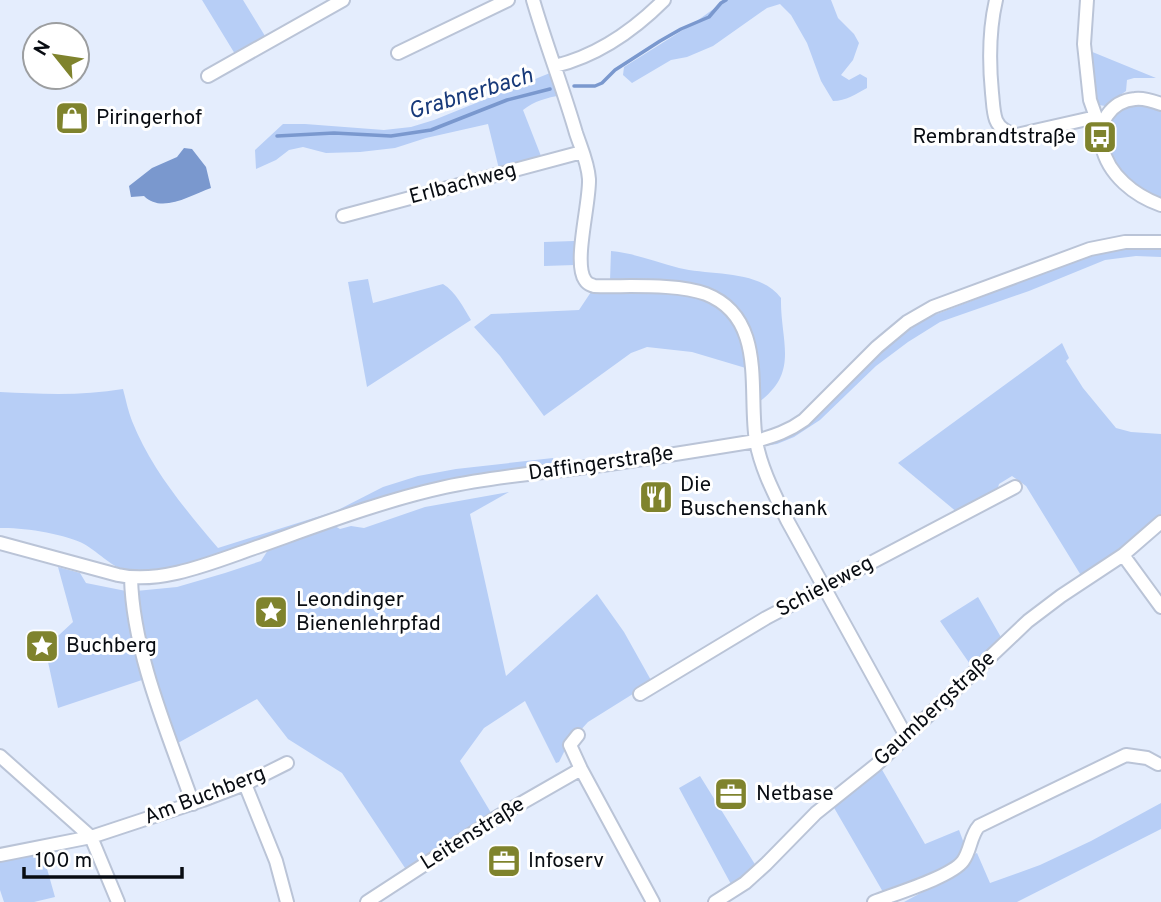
<svg xmlns="http://www.w3.org/2000/svg" width="1161" height="902" viewBox="0 0 1161 902" font-family="Overpass,sans-serif">
	<style>
		.green { fill: #b7cef6 }
		.water { fill: #7a98ce }
		.lines { fill: none; stroke-linecap: round; stroke-linejoin: round }
		.stream { stroke: #7a98ce; stroke-width: 3.5 }
		.minor-casing { stroke: #bac4d7; stroke-width: 16 }
		.minor { stroke: #fff; stroke-width: 12 }
		.labels { text-anchor: middle; dominant-baseline: central; stroke-width: 6; stroke-linejoin: round; paint-order: stroke }
		.poi-label { font-size: 21px; fill: #080c12; stroke: #fff; text-anchor: start }
		.street-label { font-size: 21px; fill: #080c12; stroke: #fff }
		.water-label { font-size: 23px; font-style: italic; fill: #183a7a; stroke: #fff }
	</style>
	<rect width="100%" height="100%" fill="#e4edfd"/>
	<path class="green" d="M202,0H243L265,36L235,54Z
		M726,0H831L838,18L854,34L859,43L853,60L841,75L849,80L860,74L867,78V88C856,94 846,101 833,101L821,81L807,43L791,15L780,4L767,8L713,46L687,57L671,60L632,83L623,75L624,67L694,23Z
		M1090,51L1156,78H1134L1127,80L1126,91L1105,106L1099,105L1096,100Z
		M550,73L561,95C547,98 534,101 523,110L541,156L499,169L488,124L426,138L395,148L360,152L326,153L303,147L289,150L276,160L256,169L255,150L283,124H305L384,130L411,127L434,120Z
		M1139,103L1161,108V199C1151,195 1140,191 1131,183C1112,165 1089,124 1123,107C1128,105 1134,104 1139,103Z
		M574,241L575,265L544,266V242Z
		M1123,248H1161V257L1136,256L1105,260L1029,291L940,322L908,342L876,366L820,420L794,437L777,444L763,446C774,443 784,440 794,434C818,422 835,398 853,379C876,355 900,334 929,317L1092,255Z
		M611,251C634,253 656,262 679,268C711,276 759,269 781,298C780,341 800,372 759,402L754,349L715,294L610,281Z
		M368,279L373,303L443,284C456,292 463,307 471,320L367,387L348,282Z
		M597,289C615,290 633,291 651,291C687,293 723,294 740,332C745,343 746,357 749,369L692,352L647,347L631,353L544,416L500,356L474,327L491,314L579,310L591,292Z
		M1062,343L1069,358L1066,361L1083,388L1116,428L1131,432L1161,434V514L1120,551L1082,577L1026,486L1012,476L999,484L997,491L958,513L898,463Z
		M123,389C126,400 128,411 132,421C151,469 185,509 218,548L336,511L383,487L418,476L456,469L553,458L554,464L484,473L445,481L200,562C179,567 152,576 131,572C113,569 100,553 84,544C67,534 21,527 0,528V392C41,394 83,396 123,389Z
		M509,492L470,514L506,676L597,594L624,632L652,682L588,722L568,744L559,762L556,763L525,701L484,728L460,761L493,816L407,871L342,773L288,739L257,699L178,743L145,652L136,591L177,587L225,573L261,561L268,550L335,526L340,529L351,526L364,528L425,507Z
		M58,567L80,573L86,583L126,591L136,652L145,679L58,708L45,648L73,622Z
		M978,597L1002,639L972,667L940,621Z
		M881,768L925,844L959,830L965,846L956,863L923,879L883,892L833,806Z
		M700,776L756,866L732,886L679,788Z
		M1161,803V829L1017,902H904L967,868V865L970,856L977,853L990,883L1040,865L1091,841Z
		M42,851L55,897L34,902H4L0,890V858Z"/>
	<path class="water" d="M184,148L192,149L206,167L211,188C191,195 162,214 144,196L131,197L129,186L152,168L177,157Z"/>
	<g class="lines">
		<path class="stream" d="M574,86H595L602,83L615,70L660,41L681,29L709,17L721,3L726,0
			M277,136L334,133L391,136L431,130L507,100L550,89"/>
		<g class="minor-casing">
			<path id="minor" d="M533,0C546,45 563,88 576,133C581,148 588,163 589,179C590,203 573,263 585,280C588,285 590,284 594,286C626,287 677,283 706,294C767,318 748,391 756,441C761,469 775,495 787,520L906,736
				M996,0C989,30 989,62 992,93C993,101 993,112 996,120C999,128 1009,134 1017,135L1096,117
				M1087,0L1084,44L1090,100L1096,117
				M398,53L508,0
				M555,66C596,56 634,30 664,0
				M208,76L343,0
				M1161,104C1153,101 1143,98 1135,99C1111,101 1096,124 1102,146C1108,175 1135,196 1161,205
				M343,216L582,152
				M0,543L118,575C161,585 216,561 257,547C319,525 381,501 445,487C499,475 554,472 609,464C658,457 707,449 756,441C774,436 789,431 804,420L877,347L907,322L933,307L1090,249L1125,242H1161
				M1123,555L1161,607
				M131,578C133,653 168,733 193,804
				M640,694L766,618L1015,487
				M578,735L570,745L581,769L653,902
				M0,756L91,837L118,902
				M245,784L276,861L287,902
				M0,855L91,837L203,800L245,784L287,763
				M367,902L499,816L581,769
				M715,902L745,883L766,864L816,813L876,765L1028,621L1061,596L1123,555L1161,522
				M874,902C894,894 951,877 963,861C971,850 970,836 979,826L1126,755L1147,758L1158,764"/>
		</g>
		<use href="#minor" class="minor"/>
	</g>
	<defs>
		<g id="shop-square" transform="scale(1.75)"><rect x="-9" y="-9" width="18" height="18" rx="4" fill="#7f832d" stroke="#fff"/><path d="M-5-2.5h2.3a2.7 3.5 0 0 1 5.4 0H5L5.5 6h-11ZM-1.5-2.5h3a1.5 2.3 0 0 0-3 0Z" fill="#fff"/></g>
		<g id="bus-square" transform="scale(1.75)"><rect x="-9" y="-9" width="18" height="18" rx="4" fill="#7f832d" stroke="#fff"/><path d="M-5-6H5V4H4V6H2V4H-2V6H-4V4H-5ZM-3.5-4V0h7V-4ZM-3.5 1.2v1.5H-2V1.2ZM2 1.2v1.5H3.5V1.2Z" fill="#fff"/></g>
		<g id="restaurant-square" transform="scale(1.75)"><rect x="-9" y="-9" width="18" height="18" rx="4" fill="#7f832d" stroke="#fff"/><path d="M-5-6h1v4h1v-4h1v4h1v-4h1v5L-1.5 .5V6h-2V.5L-5-1ZM5-6V6H3V1.5H1.5Q1.5-4 5-6Z" fill="#fff"/></g>
		<g id="sight-square" transform="scale(1.75)"><rect x="-9" y="-9" width="18" height="18" rx="4" fill="#7f832d" stroke="#fff"/><path d="M0-6L1.8-2.2L6-1.7L2.9 1.2L3.7 5.4L0 3.3L-3.7 5.4L-2.9 1.2L-6-1.7L-1.8-2.2Z" fill="#fff"/></g>
		<g id="office-square" transform="scale(1.75)"><rect x="-9" y="-9" width="18" height="18" rx="4" fill="#7f832d" stroke="#fff"/><path d="M-6-3h4V-5.5h4V-3h4V5H-6ZM-1-4.5V-3h2v-1.5ZM-6 0V1H6V0Z" fill="#fff"/></g>
	</defs>
	<g fill-rule="evenodd">
		<use href="#shop-square" x="72" y="118"/>
		<use href="#bus-square" x="1100" y="137"/>
		<use href="#restaurant-square" x="656" y="497"/>
		<use href="#sight-square" x="271" y="612"/>
		<use href="#sight-square" x="42" y="646"/>
		<use href="#office-square" x="731" y="794"/>
		<use href="#office-square" x="504" y="861"/>
	</g>
	<g class="labels">
		<g class="poi-label">
			<text x="96" y="118">Piringerhof</text>
			<text x="1076" y="137" text-anchor="end">Rembrandtstraße</text>
			<text x="680" y="485">Die<tspan x="680" dy="24">Buschenschank</tspan></text>
			<text x="296" y="600">Leondinger<tspan x="296" dy="24">Bienenlehrpfad</tspan></text>
			<text x="66" y="646">Buchberg</text>
			<text x="756" y="794">Netbase</text>
			<text x="528" y="861">Infoserv</text>
		</g>
		<g class="street-label">
			<text transform="translate(463 184) rotate(-15)">Erlbachweg</text>
			<text transform="translate(601 464) rotate(-8)">Daffingerstraße</text>
			<text transform="translate(825 587) rotate(-28)">Schieleweg</text>
			<text transform="translate(935 709) rotate(-43)">Gaumbergstraße</text>
			<text transform="translate(205 796) rotate(-21)">Am Buchberg</text>
			<text transform="translate(473 834) rotate(-32)">Leitenstraße</text>
		</g>
		<g class="water-label">
			<text transform="translate(471 95) rotate(-17)">Grabnerbach</text>
		</g>
	</g>
	<g transform="translate(56 56) rotate(300)"><circle r="33" fill="#ffffff" stroke="#9c9ea0" stroke-width="2"/>
	<path d="M0-5L12 26L0 18L-12 26Z" fill="#7f832d"/>
	<text y="-10" font-size="19" font-weight="bold" text-anchor="middle" fill="#080c12">N</text>
	</g>
	<path d="M24 867v10h158v-10" fill="none" stroke="#080c12" stroke-width="3.5"/>
	<text x="35" y="867" font-size="21" fill="#080c12" stroke="#ffffff" stroke-width="5" paint-order="stroke">100 m</text>
</svg>
